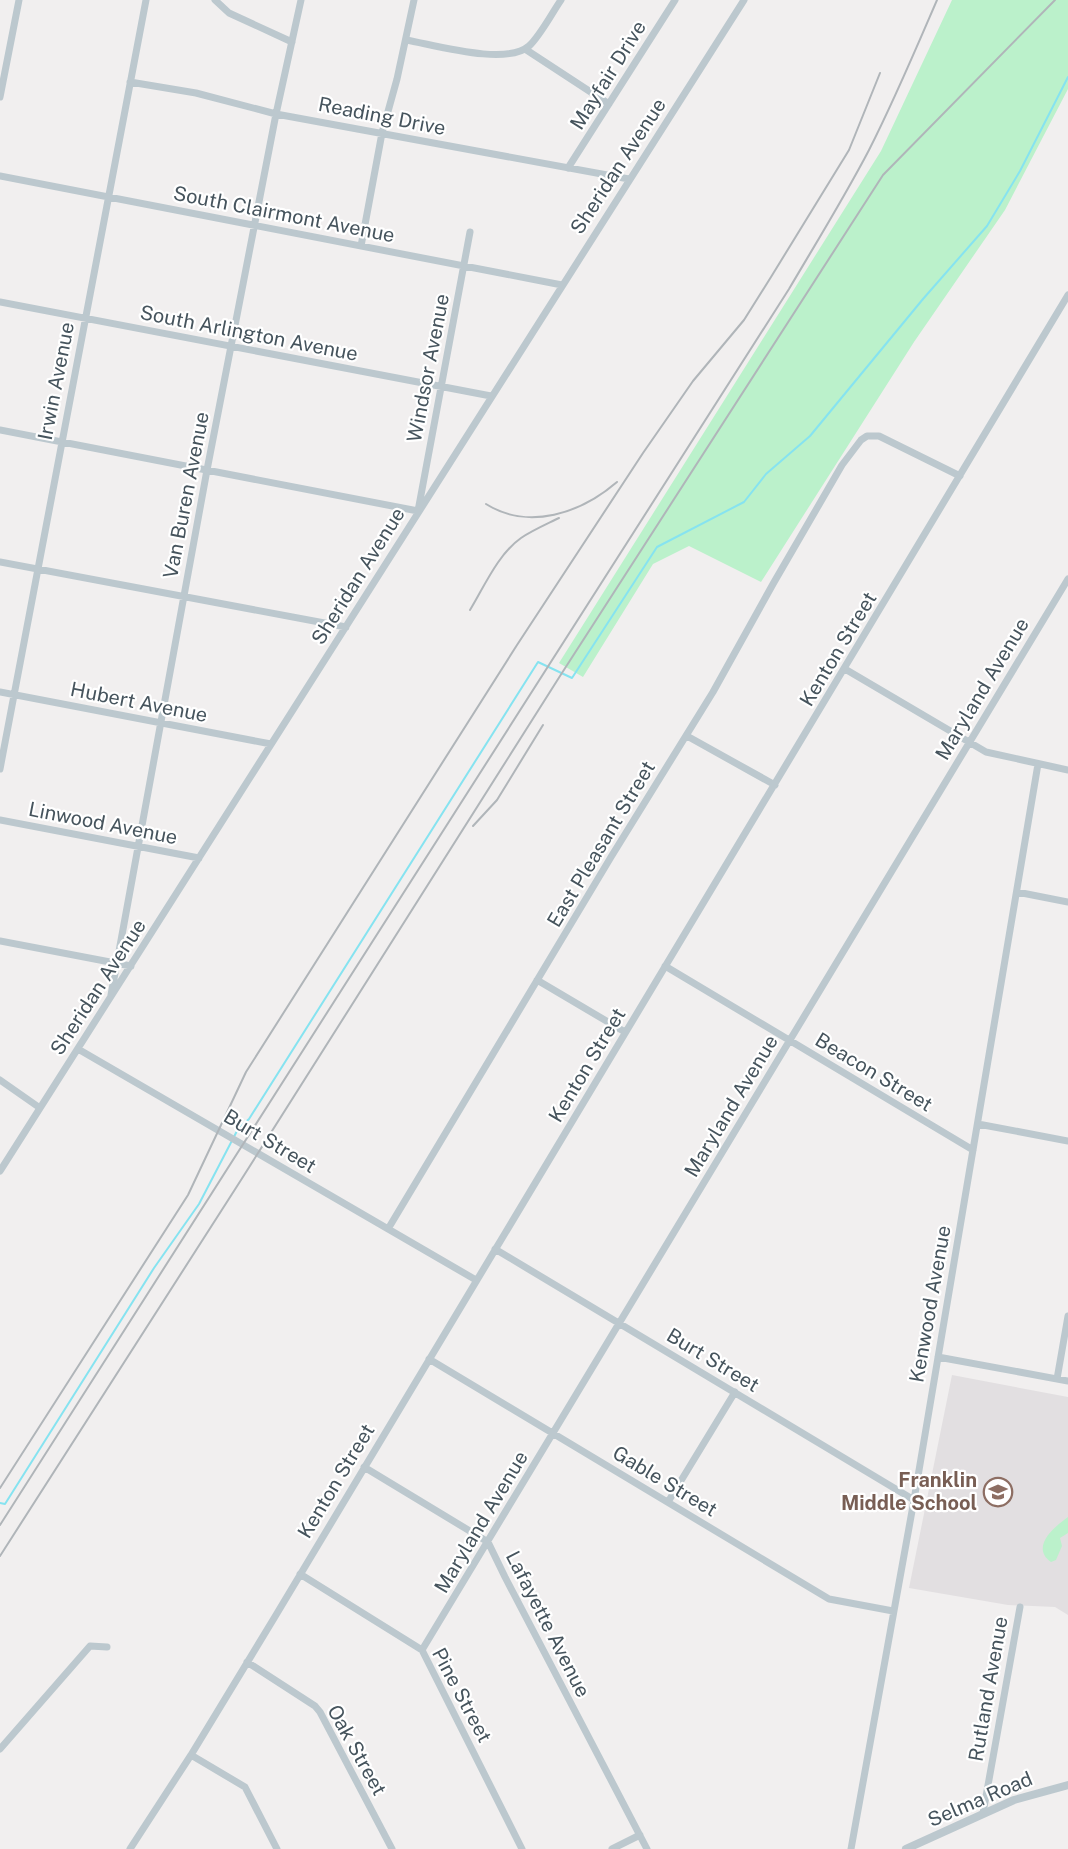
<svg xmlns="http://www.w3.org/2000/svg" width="1068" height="1849" viewBox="0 0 1068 1849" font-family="'Public Sans',sans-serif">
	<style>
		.education { fill: #e2dfe1 }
		.green { fill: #bbf1cb }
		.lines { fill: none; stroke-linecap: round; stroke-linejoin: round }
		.stream { stroke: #86e3f0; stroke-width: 2 }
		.minor { stroke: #bcc8ce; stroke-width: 7 }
		.tertiary { stroke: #bcc8ce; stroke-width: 8 }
		.rail { stroke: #b0b5b9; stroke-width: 2 }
		.labels { text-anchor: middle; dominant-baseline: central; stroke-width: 4.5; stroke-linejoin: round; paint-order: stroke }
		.street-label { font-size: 20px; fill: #46545d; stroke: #fff }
		.education-label { font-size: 20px; font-weight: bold; fill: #785e54; stroke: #fff; text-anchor: end }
	</style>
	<rect width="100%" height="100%" fill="#f1efef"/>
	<path class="education" d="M952,1375L1068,1397V1615L1055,1607L1008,1605L909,1588Z"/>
	<path class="green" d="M952,0H1068V89L1005,210L914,342L761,582L689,546L653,564L583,677L559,663L881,151Z
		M1068,1517V1533L1060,1538L1062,1546L1056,1560L1051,1562C1030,1547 1054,1527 1068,1517Z"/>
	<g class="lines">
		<path class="stream" d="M0,1503L5,1504L154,1268L199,1204L238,1129L249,1119L538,662L572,678L657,547L744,502L766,474L810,436L923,299L987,226L1020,171L1068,77"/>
		<path class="minor" d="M215,0L229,13L292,42
			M406,40C435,45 506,66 529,46C540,36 552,13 561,0
			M525,49L609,104
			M130,82L196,93L276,114L629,179
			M0,97L19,0
			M568,168L675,0
			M0,176L562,285
			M361,246L382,133L397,79L414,0
			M0,302L491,396
			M0,430L418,511L470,232
			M0,562L346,627
			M845,669L986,752L1068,770
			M0,692L271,744
			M687,736L775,785
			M0,769L146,0
			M0,820L199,858
			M1017,892L1068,902
			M0,941L131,966
			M665,966L973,1150
			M537,980L625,1032
			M111,995L207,470L276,114L301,0
			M78,1049L476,1280
			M0,1080L40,1108
			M978,1124L1068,1141
			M0,1171L744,0
			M388,1229L611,857L713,692L773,584L842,465L861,440L867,436H879L960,476
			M495,1249L914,1500
			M938,1357L1068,1381
			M429,1359L829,1599L893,1611
			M1057,1379L1068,1316
			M364,1467L488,1542L505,1577L647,1849
			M668,1502L735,1392
			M300,1574L422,1650L522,1849
			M422,1650L1068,579
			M247,1662L315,1706L320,1712L392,1849
			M0,1749L90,1646L107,1647
			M191,1755L245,1787L277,1849
			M983,1813L1020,1607
			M130,1849L191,1755L276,1615L1068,295
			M612,1849L640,1835
			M851,1849L914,1500L1038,764"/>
		<path class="tertiary" d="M906,1849L1014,1800L1068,1785"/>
		<path class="rail" d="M486,504C529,531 581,513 617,482
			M470,610C484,587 498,554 521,538C533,530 547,524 559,518
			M473,826L497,800L543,725
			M0,1488L188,1195L246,1072L517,645L643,453L693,381L744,320L771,277L849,150L880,73
			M0,1525L789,289C816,243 844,198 869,150C894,101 915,51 937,0
			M0,1556L241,1180L560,676L883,175L1055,0"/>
	</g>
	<defs>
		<g id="school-ring" transform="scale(1.5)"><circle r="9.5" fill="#fff" stroke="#8d6e63" stroke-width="1.5"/><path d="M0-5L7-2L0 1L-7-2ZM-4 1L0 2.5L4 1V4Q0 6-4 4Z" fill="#8d6e63"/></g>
	</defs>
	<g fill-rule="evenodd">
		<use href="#school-ring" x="998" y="1492"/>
	</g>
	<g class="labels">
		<g class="street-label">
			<text transform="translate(608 75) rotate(-58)">Mayfair Drive</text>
			<text transform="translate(382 116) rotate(11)">Reading Drive</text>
			<text transform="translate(618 166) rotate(-57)">Sheridan Avenue</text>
			<text transform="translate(284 214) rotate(11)">South Clairmont Avenue</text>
			<text transform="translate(249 333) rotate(11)">South Arlington Avenue</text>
			<text transform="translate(428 368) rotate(-79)">Windsor Avenue</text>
			<text transform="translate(56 381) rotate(-79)">Irwin Avenue</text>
			<text transform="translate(186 495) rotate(-79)">Van Buren Avenue</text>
			<text transform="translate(358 576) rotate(-58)">Sheridan Avenue</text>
			<text transform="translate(838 649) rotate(-59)">Kenton Street</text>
			<text transform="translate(982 689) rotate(-59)">Maryland Avenue</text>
			<text transform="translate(139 702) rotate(11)">Hubert Avenue</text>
			<text transform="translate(103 823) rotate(11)">Linwood Avenue</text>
			<text transform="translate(601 844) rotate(-59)">East Pleasant Street</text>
			<text transform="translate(98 987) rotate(-57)">Sheridan Avenue</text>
			<text transform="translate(587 1065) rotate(-59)">Kenton Street</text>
			<text transform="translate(874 1072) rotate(31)">Beacon Street</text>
			<text transform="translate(731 1106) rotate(-59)">Maryland Avenue</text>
			<text transform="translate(270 1141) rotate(31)">Burt Street</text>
			<text transform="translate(930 1304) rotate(-80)">Kenwood Avenue</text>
			<text transform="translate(713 1360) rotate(31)">Burt Street</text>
			<text transform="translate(336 1481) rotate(-59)">Kenton Street</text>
			<text transform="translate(665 1481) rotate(31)">Gable Street</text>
			<text transform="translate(481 1522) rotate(-59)">Maryland Avenue</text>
			<text transform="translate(548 1624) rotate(63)">Lafayette Avenue</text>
			<text transform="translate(988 1689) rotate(-80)">Rutland Avenue</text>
			<text transform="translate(462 1695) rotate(62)">Pine Street</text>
			<text transform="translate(357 1750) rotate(61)">Oak Street</text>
			<text transform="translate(980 1799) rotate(-23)">Selma Road</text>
		</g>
		<g class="education-label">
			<text x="977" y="1480">Franklin<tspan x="977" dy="23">Middle School</tspan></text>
		</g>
	</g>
</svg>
